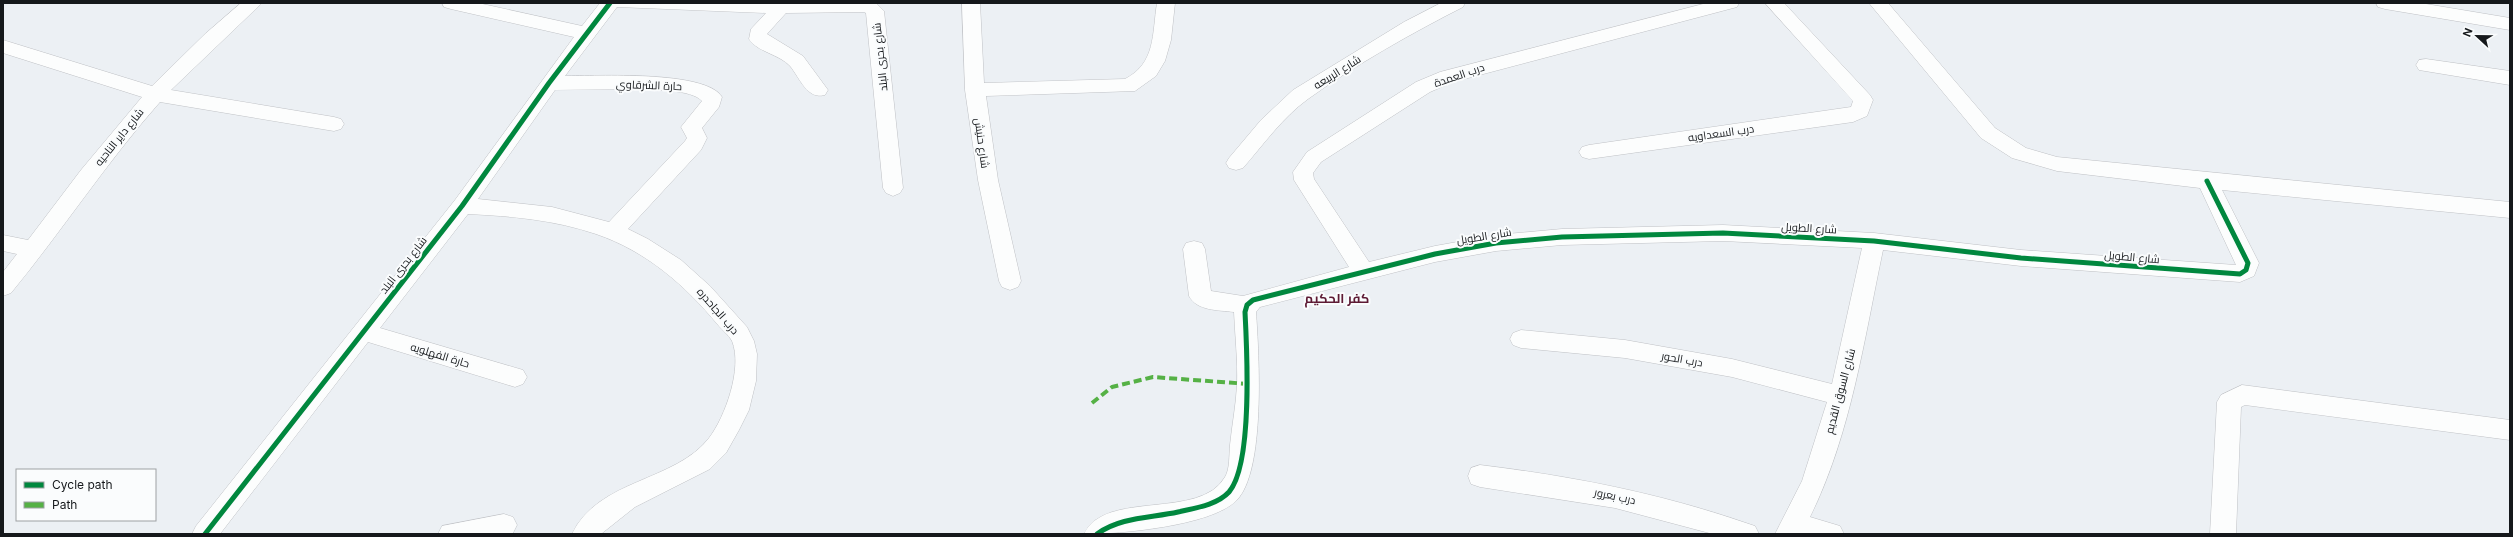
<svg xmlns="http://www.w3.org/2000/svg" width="2513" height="537" viewBox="0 0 2513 537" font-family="Inter,Cairo,sans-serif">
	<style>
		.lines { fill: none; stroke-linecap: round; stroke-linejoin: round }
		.minor-casing { stroke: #bfc1c5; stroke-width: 1 }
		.minor { fill: #fcfdfd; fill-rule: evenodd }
		.quiet { stroke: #55b145; stroke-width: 4; stroke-dasharray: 8 4; stroke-linecap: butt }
		.cycleway-casing { stroke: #fafcfd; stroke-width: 8 }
		.cycleway { stroke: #00873e; stroke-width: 5 }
		.labels { text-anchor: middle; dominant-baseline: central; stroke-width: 4; stroke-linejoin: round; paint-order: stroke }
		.street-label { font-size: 11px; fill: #15181b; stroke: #fafcfd }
		.quarter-label { font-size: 13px; font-weight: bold; fill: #5d1a34; stroke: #fafcfd }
	</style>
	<rect width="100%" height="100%" fill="#ecf0f4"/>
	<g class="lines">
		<g class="minor-casing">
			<path id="minor" d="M241,3H262L171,90L334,117L341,119L344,124L341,129L334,131L160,102C106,163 62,231 11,293L3,296V272L17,254L3,251V235L28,240L81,170L142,97L3,53V40L152,86L205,34Z
				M442,3H478L582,26L600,3H876L884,11L903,188L900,193L893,196L886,193L883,188L866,13L864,12L786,13L767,34L803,56L828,90L825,95C807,100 800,78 790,66C779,54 757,52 749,39L751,29L766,13L617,7L565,76C595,76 706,70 722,97L719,107L702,128L707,138L701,150L628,229L648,239L681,260L710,286L747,327L754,341L757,354L756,381L749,410L739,430L726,453L710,469L635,507L601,534H572C598,479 675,482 709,438C725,417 743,368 732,341C729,335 722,330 718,325C685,285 646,251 596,234C555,220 511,216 468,214L380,328L523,370L527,377L523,384L515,387L368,342L220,534H192L196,526L455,200L574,37L451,9L444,7ZM636,89C653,90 691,89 702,101L681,127L687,138L685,141L609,222L552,207L478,199L555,90Z
				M962,3H980L984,83L1125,79C1156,63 1152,34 1157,3H1175L1171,40L1165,61L1156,76L1135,91L986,96L998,180L1021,281L1018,287L1010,290L1002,287L999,281L978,180L965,90Z
				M1441,3H1465L1463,7C1410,34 1355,65 1308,99C1283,117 1263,145 1243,168L1236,170L1229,168L1226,163L1229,158L1261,120L1293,90L1404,22Z
				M1707,3H1739L1737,7L1453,82L1430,92L1321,162L1313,173L1314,179L1369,262L1435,246L1496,235L1562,229L1723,225L1874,233L2021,250L2236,265L2200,188L2057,171L2012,158L1981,138L1869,3H1888L1995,128L2026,148L2057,157L2510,202V218L2222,190L2259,263L2254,276L2240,282L2021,266L1883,250C1864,340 1851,434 1810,517L1840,526L1844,534H1775L1802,481L1827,402L1732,377L1625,358L1521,348L1513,345L1510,339L1513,333L1521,330L1625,340L1732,359L1832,384L1862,248L1723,241L1562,245L1496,251L1435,262L1260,307L1256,312C1259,354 1266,472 1236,501C1210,526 1120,534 1084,534C1105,489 1200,521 1225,477C1230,469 1229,455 1230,445C1232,425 1236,405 1237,385C1238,361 1235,336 1234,312C1218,310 1197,311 1189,296L1183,249L1186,243L1194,241L1202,243L1205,249L1211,291L1243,296L1349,267L1294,180L1293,172L1307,152L1416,82L1440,72Z
				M1765,3H1784L1870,95L1873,100L1867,116L1853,122L1589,159L1582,157L1579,152L1582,147L1589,145L1851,107L1853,101Z
				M2376,3H2420L2510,18V30L2385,9L2378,7Z
				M2426,59L2510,71V85L2419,70L2416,65L2419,60Z
				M2242,385L2510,420V440L2245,405L2241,407L2236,534H2210L2217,402L2221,395Z
				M1480,465C1571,476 1659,493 1746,523L1755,526L1759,534H1713L1615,508L1480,487L1471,484L1468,476L1471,468Z
				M504,514L513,517L517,525L513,533L438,534L442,526Z"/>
		</g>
		<use href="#minor" class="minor"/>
		<path class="quiet" d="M1092,403L1112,387L1153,377L1249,384"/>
		<g class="cycleway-casing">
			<path id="cycleway" d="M205,534L462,206L549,83L610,3
				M1097,534C1120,517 1151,518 1178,512C1195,508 1217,505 1229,492C1253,464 1247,350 1245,312L1247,305L1253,300L1435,254L1496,243L1562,237L1723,233L1874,241L2021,258L2240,274L2246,270L2248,263L2207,181"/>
		</g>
		<use href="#cycleway" class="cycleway"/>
	</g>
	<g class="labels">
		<g class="street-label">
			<text transform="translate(880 57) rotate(-96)">شارع بحرى البلد</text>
			<text transform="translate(1337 72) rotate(-32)">شارع الربيعه</text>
			<text transform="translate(1459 75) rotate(-19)">درب العمدة</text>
			<text transform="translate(649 85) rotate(2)">حارة الشرقاوي</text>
			<text transform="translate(1721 133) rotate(-8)">درب السعداويه</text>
			<text transform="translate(119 137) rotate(-51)">شارع داير الناحيه</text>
			<text transform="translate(982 143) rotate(82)">شارع حنيش</text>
			<text transform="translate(1809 228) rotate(3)">شارع الطويل</text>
			<text transform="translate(1484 236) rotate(-9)">شارع الطويل</text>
			<text transform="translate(2132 257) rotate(5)">شارع الطويل</text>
			<text transform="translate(403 265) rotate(-52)">شارع بحرى البلد</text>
			<text transform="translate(718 311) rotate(49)">درب الجاحدره</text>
			<text transform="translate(440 355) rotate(17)">حارة الفهلويه</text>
			<text transform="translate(1682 359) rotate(10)">درب الحور</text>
			<text transform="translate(1840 391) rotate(-75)">شارع السوق القديم</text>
			<text transform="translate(1615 496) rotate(12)">درب بعرور</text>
		</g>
		<g class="quarter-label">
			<text x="1337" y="298">كفر الحكيم</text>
		</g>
	</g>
	<rect width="2513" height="537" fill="none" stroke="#15181b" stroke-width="8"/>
	<rect x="16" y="469" width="140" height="52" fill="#fafcfd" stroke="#9ea1a3"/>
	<rect x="24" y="482" width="20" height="6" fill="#00873e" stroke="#9ea1a3"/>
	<text x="52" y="489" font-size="12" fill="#15181b">Cycle path</text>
	<rect x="24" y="502" width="20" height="6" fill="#55b145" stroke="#9ea1a3"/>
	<text x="52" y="509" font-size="12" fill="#15181b">Path</text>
	<g transform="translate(2477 36) rotate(292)" stroke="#fafcfd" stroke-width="3" paint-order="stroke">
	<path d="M0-3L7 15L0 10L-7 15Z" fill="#15181b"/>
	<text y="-6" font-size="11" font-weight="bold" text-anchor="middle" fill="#15181b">N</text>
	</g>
</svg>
